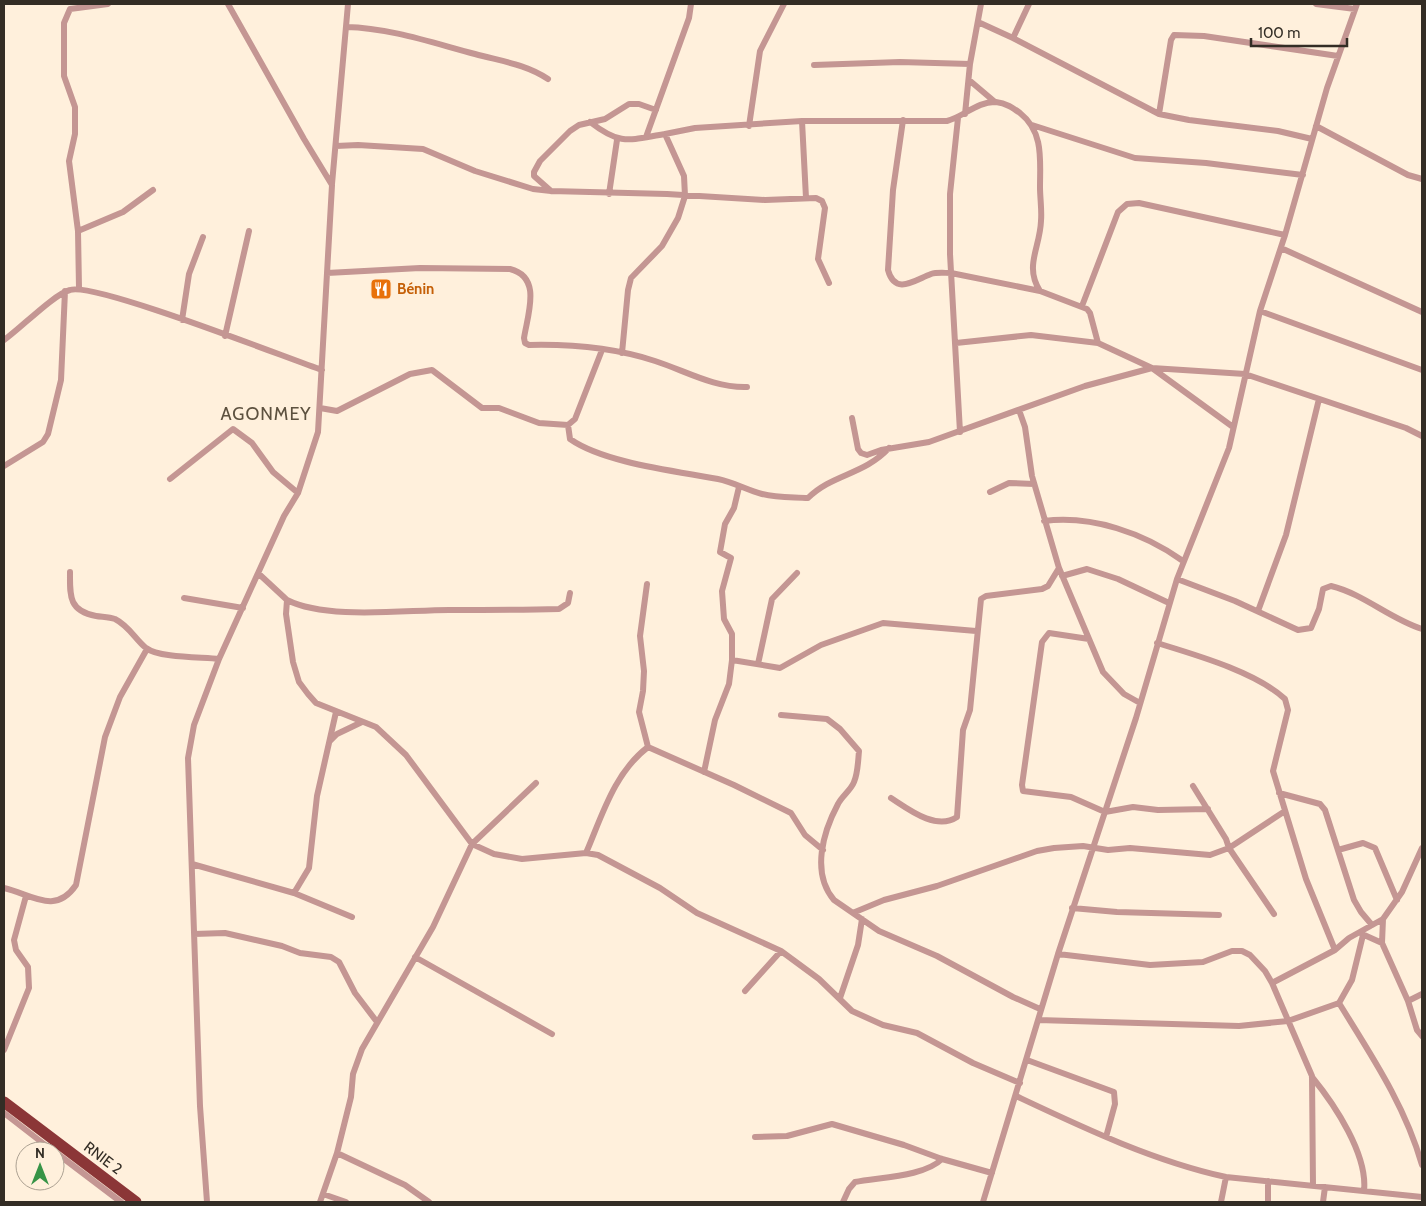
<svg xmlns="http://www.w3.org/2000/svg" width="1426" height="1206" viewBox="0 0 1426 1206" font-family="Cabin,sans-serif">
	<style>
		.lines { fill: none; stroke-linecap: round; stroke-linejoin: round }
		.minor { stroke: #c49693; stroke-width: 6 }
		.trunk { stroke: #8b3637; stroke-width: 11 }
		.labels { text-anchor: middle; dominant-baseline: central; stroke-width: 5; stroke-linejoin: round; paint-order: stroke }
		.food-label { font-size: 15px; font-weight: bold; fill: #c56008; stroke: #fff0dc; text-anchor: start }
		.street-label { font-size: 15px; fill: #332d25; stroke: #fff0dc }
		.quarter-label { font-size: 18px; letter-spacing: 1px; fill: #5d513f; stroke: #fff0dc }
	</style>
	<rect width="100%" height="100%" fill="#fff0dc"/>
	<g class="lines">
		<path class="minor" d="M1029,4L1013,38L1159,114L1189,120L1278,131L1312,139
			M1316,4L1355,9
			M978,22L1013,38
			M346,27C390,28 433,43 475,54C500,61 526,64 548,79
			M814,65L900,62L970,64
			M969,80L995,102
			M965,114L970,64L981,4
			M1159,114L1171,40L1174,35L1204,36L1338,56
			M958,118L950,194V254L960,432
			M903,120L893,190L888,270C895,296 915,280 931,274C937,272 944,273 951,273L1040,291
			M802,121L806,198
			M590,122C621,146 629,140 665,134
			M1032,125L1135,158L1206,163L1303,175
			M749,126L760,51L784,4
			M1316,126L1408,175L1422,179
			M646,137L689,18L691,4
			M336,146L358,145L423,149L475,171L533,189L551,191L667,194L765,200L816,198L822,201L825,208L818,259L829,283
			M332,184L348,4
			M551,191L534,176V172L540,161L570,131L579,125L605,119L629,104H639L656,110
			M609,194L617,140
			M78,231L123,212L153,190
			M1281,248L1422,312
			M327,273L420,268L510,269C542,277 528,313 524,338L525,343L529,345C572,344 615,348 655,361C686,371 714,388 747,387
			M79,288L78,231L69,161L75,134V107L64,76V23L70,9L108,4
			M1082,306L1118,212L1127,204L1139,203L1285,235
			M1260,311L1422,370
			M182,320L189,274L203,237
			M225,336L249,231
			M4,340C20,329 54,294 70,290C95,282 284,357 322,370
			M956,343L1031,335L1098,343
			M622,353L628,290L631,278L662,246L678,218L685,196L684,176L665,134L695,128L802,121H947C963,117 978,101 996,102C1006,103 1013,108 1020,113C1044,132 1040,160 1040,187C1040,198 1042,210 1041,221C1040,248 1024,266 1040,291L1087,309L1090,313L1098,343L1152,368L1233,427
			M320,408L337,411L410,374L432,370L482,408H499L539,423L568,425L575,419L602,350
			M1019,410L1025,427L1032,476L1059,568L1103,672L1124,694L1140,703
			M852,418L858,449L861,453L867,455L881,450L929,442L1085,386L1152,368L1245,374L1406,428L1422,436
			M568,425L570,439C604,463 676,471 718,479C733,482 747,490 762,494C777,498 792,497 808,498C832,474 864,475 889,448
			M4,466L43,442L48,434L61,380L65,291
			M170,479L233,429L252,443L273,472L298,493
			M990,492L1009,483L1034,484
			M1044,521C1092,515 1144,533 1183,561
			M70,572C70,595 68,611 96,616C102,617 109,617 115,619C129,626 135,639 146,648C159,658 202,657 219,659
			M259,574L287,600L286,614L293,662L299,682L308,694L316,703L376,727L406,755L472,844L494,854L522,859L586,853L598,855L660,888L697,913L781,951L819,979L852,1011L883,1025L917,1033L973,1063L1020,1083
			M1062,576L1087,569L1118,579L1169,603
			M1177,579L1235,601L1298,630L1311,628L1319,609L1323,589L1331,586C1364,594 1390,619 1422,629
			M647,584L640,636L644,671L643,691L639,712L648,747
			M184,598L243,608
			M287,600C327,620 404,610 449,610C486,610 523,610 559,609L568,603L570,593
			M1258,611L1286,535L1319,399
			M1089,639L1049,633L1042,642L1022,785L1023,791L1071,797L1105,812L1133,807L1158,810L1208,809
			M1157,643C1196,655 1256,672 1285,699L1288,710L1273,771L1306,879L1335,950
			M732,660V634L724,619L722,591L731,558L720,552L725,524L734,508L739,487
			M758,664L772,599L797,573
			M781,715L827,719L840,729L859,751C858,761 858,773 854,782C851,790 842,796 838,804C823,832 811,873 834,900L879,931L937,956L1013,997L1040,1009
			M330,741L337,734L362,722
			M704,772L715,720L729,684L732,660L780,668L821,645L883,623L976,631
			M1193,786L1226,839L1229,848L1285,811
			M1279,793L1320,804L1325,810L1354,900L1361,912L1372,925
			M891,798C908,809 936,831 957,817L963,730L970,710L981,599L986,596L1042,589L1048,586L1059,568
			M1338,850L1363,843L1375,848L1397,900
			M586,853C602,816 614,773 648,747L734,785L791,813L805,835L823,850
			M192,864L294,893L352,917
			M4,888C31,894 55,916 76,885L105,737L120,697L147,649
			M294,893L309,868L317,796L336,712
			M1072,908L1117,912L1219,915
			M855,912L884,900L937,886L1037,851L1054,848L1083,846L1108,850L1130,848L1210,855L1229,848L1274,914
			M1383,919L1382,943L1408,1001L1422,994
			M194,934L225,933L282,946L300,953L331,957L339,962L355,993L377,1022
			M1362,934L1382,943
			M1058,954L1150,965L1203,962L1232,951H1242L1250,955L1265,971L1272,983
			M415,957L552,1034
			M745,991L781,951
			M840,998L858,945L862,919
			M1408,1001L1417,1030L1422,1036
			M1339,1003C1371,1055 1405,1105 1422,1165
			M1038,1020L1239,1026L1288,1021L1339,1003L1352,980L1363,935
			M4,1050L29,988L28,967L16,950L14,940L26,896
			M1027,1060L1114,1092L1115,1104L1106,1137
			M1312,1077C1335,1105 1368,1155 1364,1191
			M1016,1096C1084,1128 1153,1161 1226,1177L1422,1197
			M4,1113L53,1151
			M755,1137L787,1136L832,1124L904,1145L942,1159L992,1173
			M55,1152L121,1202
			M337,1153L405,1185L429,1202
			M1268,1181V1202
			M1313,1186L1312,1076L1272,983L1335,950L1349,938L1383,919L1402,892L1422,848
			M323,1194L346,1202
			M207,1202L200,1106L188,758L194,725L219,659L284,516L298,493L318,432L332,185L304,139L228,4
			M320,1202L337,1153L351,1097L353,1074L362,1049L433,927L472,844L536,783
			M843,1202L849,1189L855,1182C879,1177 924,1177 942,1159
			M983,1202L1058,954L1136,718L1177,579L1229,448L1260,311L1285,235L1327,88L1357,4
			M1221,1202L1226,1177
			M1323,1202L1325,1187"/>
		<path class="trunk" d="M4,1102L136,1202"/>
	</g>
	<defs>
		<g id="restaurant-square" transform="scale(1.125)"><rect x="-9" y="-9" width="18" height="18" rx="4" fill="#e8710a" stroke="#fff0dc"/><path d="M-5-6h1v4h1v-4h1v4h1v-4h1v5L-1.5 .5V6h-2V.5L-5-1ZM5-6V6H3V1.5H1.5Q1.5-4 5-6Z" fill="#fff"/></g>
	</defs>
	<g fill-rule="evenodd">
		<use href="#restaurant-square" x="381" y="289"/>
	</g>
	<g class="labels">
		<g class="food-label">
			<text x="397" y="289">Bénin</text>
		</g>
		<g class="street-label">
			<text transform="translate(103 1158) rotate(37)">RNIE 2</text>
		</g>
		<g class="quarter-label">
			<text x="266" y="414">AGONMEY</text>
		</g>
	</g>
	<rect width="1426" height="1206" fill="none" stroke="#332d25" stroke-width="10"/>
	<g transform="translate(40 1166)"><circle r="24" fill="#fff0dc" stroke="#ada293"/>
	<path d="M0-4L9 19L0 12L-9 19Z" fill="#379447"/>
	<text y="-8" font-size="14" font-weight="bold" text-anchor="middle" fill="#332d25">N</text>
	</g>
	<path d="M1251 38v8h96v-8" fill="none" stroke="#332d25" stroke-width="2.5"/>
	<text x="1258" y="38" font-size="15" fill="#332d25" stroke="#fff0dc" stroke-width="4" paint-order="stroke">100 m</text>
</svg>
